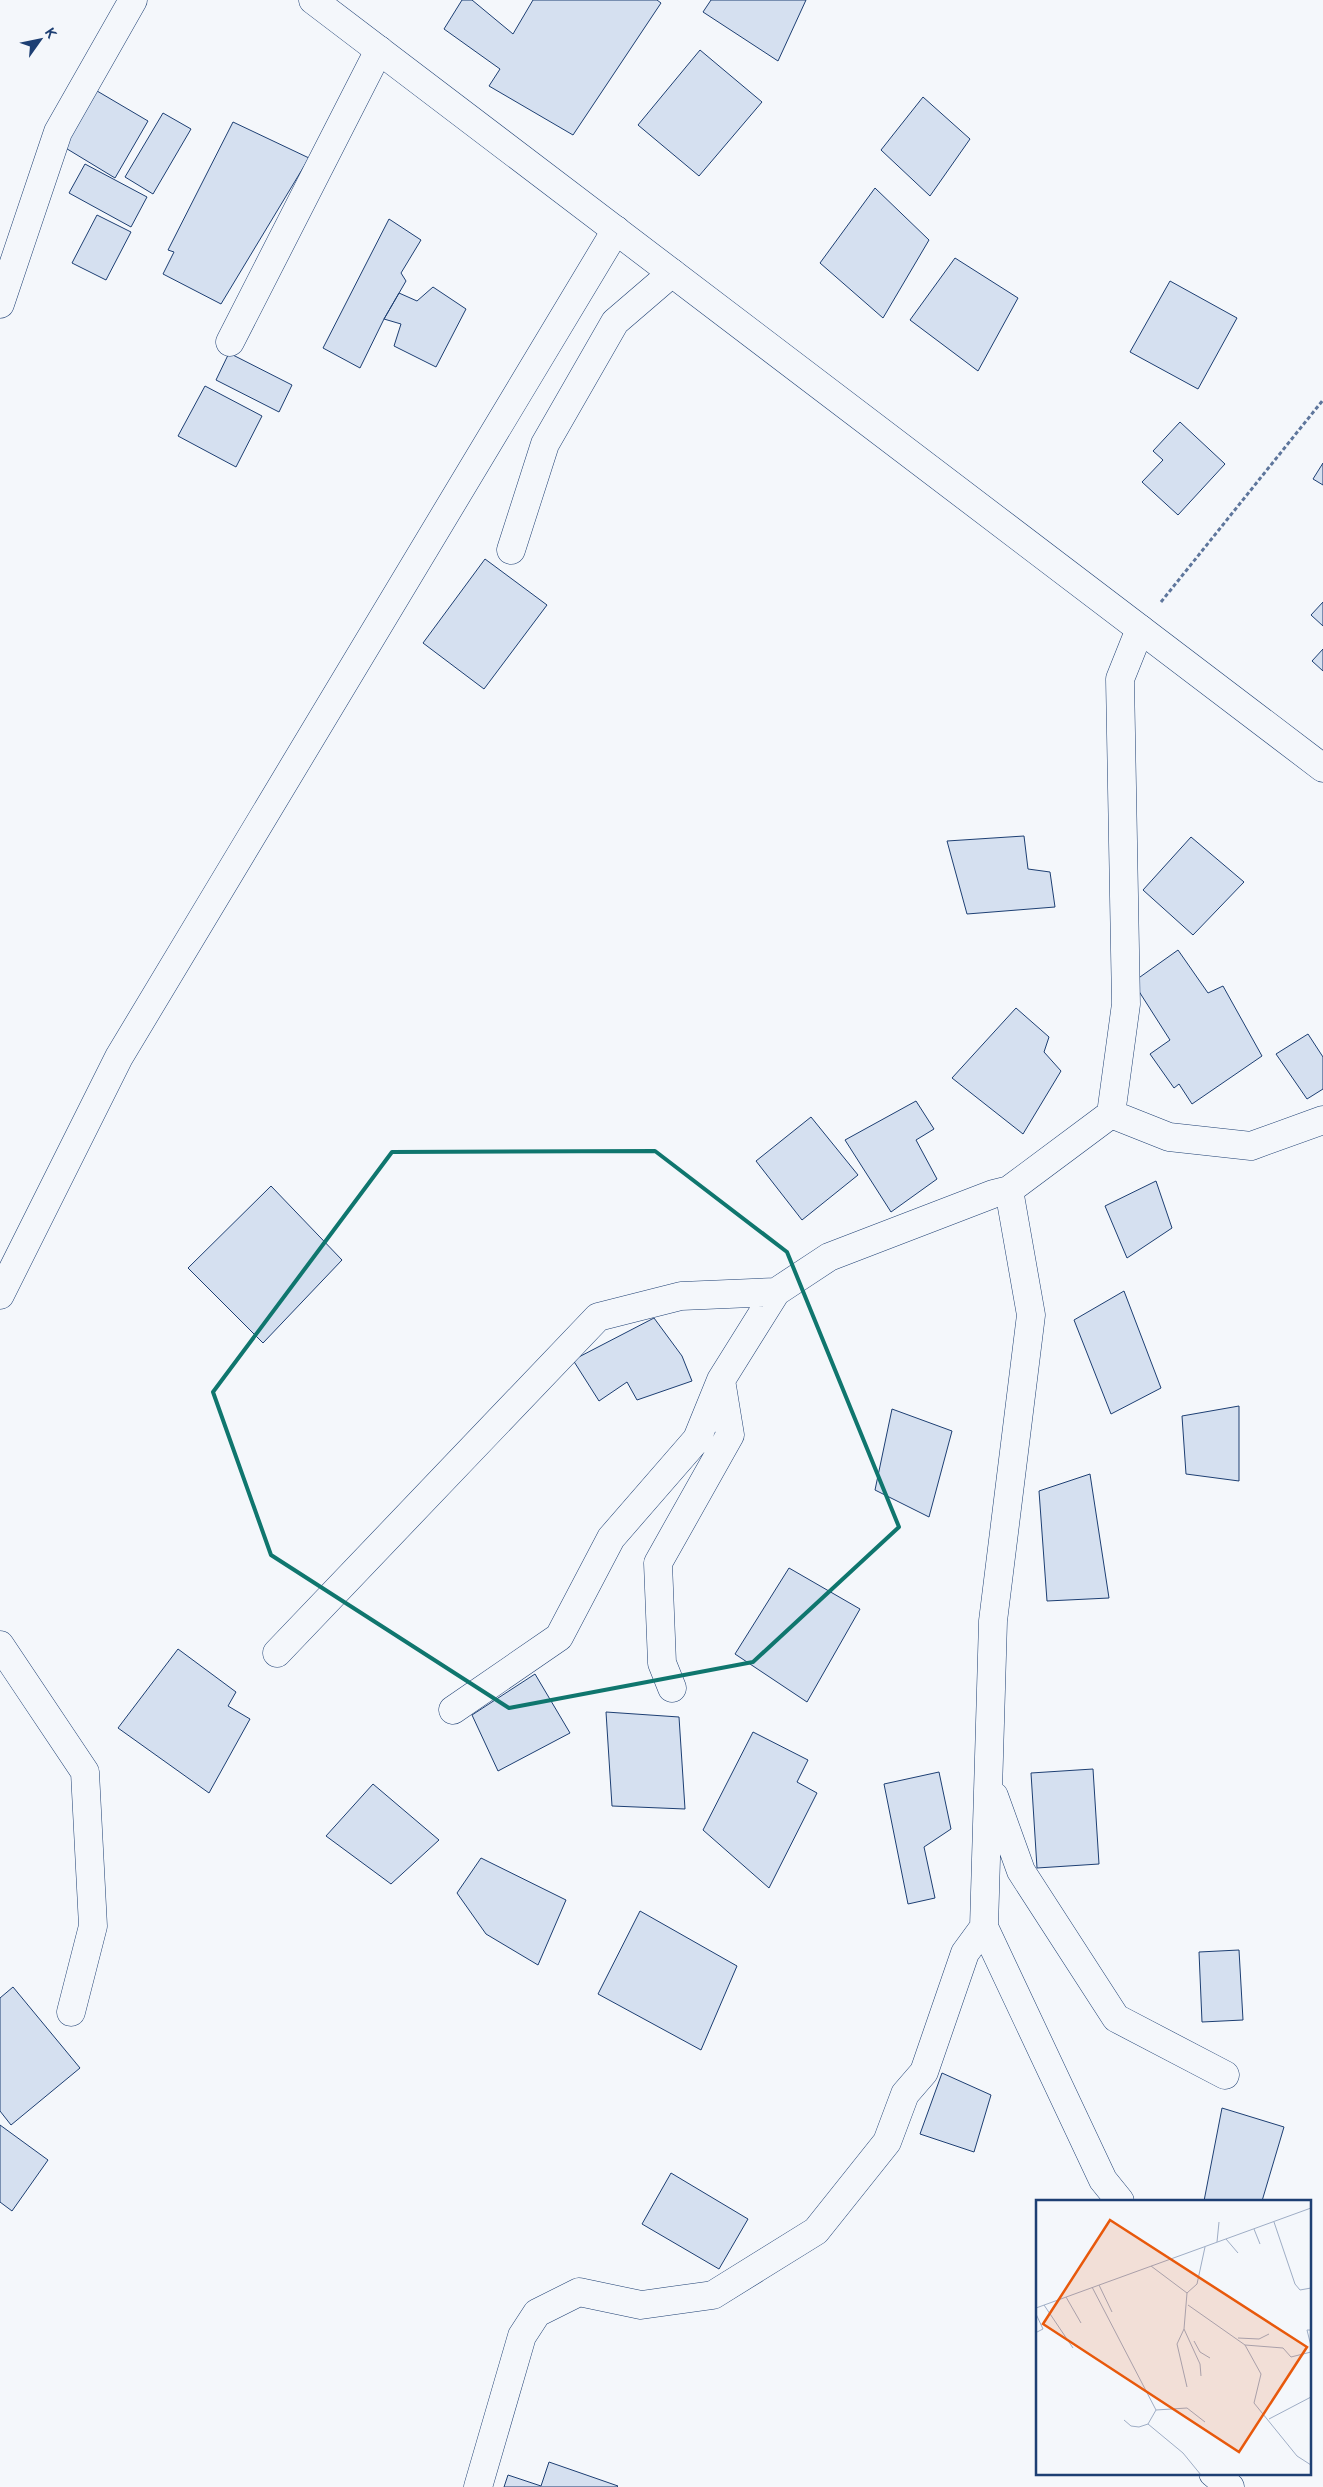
<svg xmlns="http://www.w3.org/2000/svg" width="1323" height="2487" viewBox="0 0 1323 2487" font-family="Figtree,sans-serif">
	<style>
		.building { fill: #d5e0f0; stroke: #1d3f73 }
		.lines { fill: none; stroke-linecap: round; stroke-linejoin: round }
		.minor-casing { stroke: #1d3f73; stroke-width: 29 }
		.tertiary-casing { stroke: #1d3f73; stroke-width: 29 }
		.path { stroke: #5e769c; stroke-width: 3; stroke-dasharray: 4 2.5; stroke-linecap: butt }
		.minor { stroke: #f4f7fb; stroke-width: 28 }
		.tertiary { stroke: #f4f7fb; stroke-width: 28 }
		.marked { fill: none; stroke: #0f766e; stroke-width: 4; stroke-linejoin: round }
		.inset-road { fill: none; stroke: #9eadc5; stroke-width: 1 }
		.view { fill: #e8590c; fill-opacity: 0.15; stroke: #e8590c; stroke-width: 2.5 }
		.inset-edge { fill: none; stroke: #1d3f73; stroke-width: 2.5 }
	</style>
	<rect width="100%" height="100%" fill="#f4f7fb"/>
	<path class="building" d="M462,0H472L513,34L533,0H657L661,3L573,135L489,86L500,69L444,29Z
		M711,0H806L778,61L703,12Z
		M700,50L762,102L699,176L638,125Z
		M92,88L148,121L115,178L59,144Z
		M923,97L970,139L930,196L881,150Z
		M163,113L191,129L153,194L125,177Z
		M233,122L309,158L221,304L163,274L174,252L168,250Z
		M85,164L147,197L131,227L69,193Z
		M875,188L929,240L883,318L820,263Z
		M97,215L131,232L106,280L72,263Z
		M389,219L421,240L401,273L406,281L384,319L360,368L323,348Z
		M955,258L1018,298L978,371L910,320Z
		M1170,281L1237,318L1198,389L1130,352Z
		M433,287L466,309L436,367L394,346L401,324L384,319L399,293L417,301Z
		M229,353L292,385L279,412L216,380Z
		M205,386L262,416L236,467L178,436Z
		M1180,422L1225,464L1178,515L1142,482L1163,460L1153,451Z
		M1323,463V485L1313,479Z
		M485,559L547,605L484,689L423,643Z
		M1323,602V626L1311,615Z
		M1323,649V671L1312,661Z
		M1024,836L1028,869L1050,872L1055,907L967,914L947,841Z
		M1191,837L1244,882L1193,935L1143,890Z
		M1178,950L1208,993L1223,986L1262,1056L1192,1104L1179,1084L1174,1088L1150,1054L1170,1040L1133,982Z
		M1016,1008L1049,1037L1044,1052L1061,1071L1023,1134L952,1078Z
		M1308,1034L1323,1057V1089L1307,1099L1276,1054Z
		M916,1101L934,1129L916,1140L937,1179L891,1212L845,1140Z
		M811,1117L858,1175L802,1220L756,1161Z
		M1156,1181L1172,1228L1127,1258L1105,1206Z
		M271,1186L342,1260L263,1343L188,1268Z
		M1124,1291L1161,1388L1111,1414L1074,1320Z
		M654,1318L682,1356L692,1381L637,1400L627,1382L599,1401L573,1360Z
		M1239,1406V1481L1186,1474L1182,1416Z
		M892,1409L952,1431L929,1517L875,1490Z
		M1090,1474L1109,1598L1047,1601L1039,1491Z
		M789,1568L860,1609L807,1702L735,1654Z
		M178,1649L236,1692L228,1706L250,1719L209,1793L118,1728Z
		M535,1674L570,1733L498,1771L472,1715Z
		M606,1712L679,1717L685,1809L612,1806Z
		M753,1732L808,1760L797,1782L817,1793L769,1888L703,1830Z
		M1093,1769L1099,1864L1037,1868L1031,1773Z
		M939,1772L951,1829L924,1847L935,1898L908,1904L884,1784Z
		M373,1784L439,1840L391,1884L326,1836Z
		M481,1858L566,1900L538,1965L486,1934L457,1893Z
		M640,1911L737,1966L701,2050L598,1994Z
		M1239,1950L1243,2020L1202,2022L1199,1952Z
		M13,1987L80,2068L11,2125L0,2111V1998Z
		M942,2073L991,2095L974,2152L920,2134Z
		M1222,2108L1284,2127L1262,2201H1204Z
		M0,2125L48,2160L12,2211L0,2202Z
		M671,2173L748,2219L719,2269L642,2224Z
		M549,2462L618,2486L617,2487H504L508,2475L541,2486Z"/>
	<g class="lines">
		<g class="minor-casing">
			<path id="minor" d="M0,304L58,132L133,0
				M230,342L379,50
				M511,550L545,444L615,322L672,273
				M1111,1114L1169,1137L1251,1146L1323,1120
				M0,1295L119,1057L616,230
				M0,1645L85,1772L93,1926L71,2012
				M277,1653L598,1317L681,1296L776,1292
				M672,1688L662,1663L658,1563L730,1435L721,1380
				M453,1710L559,1637L611,1538L697,1439L721,1380L776,1292L829,1257L993,1194L1009,1190L1111,1114L1126,1004L1120,679L1140,629
				M994,1796L1021,1871L1116,2018L1225,2075
				M984,1927L1103,2180L1120,2201
				M1213,2473L1230,2487
				M478,2487L522,2336L537,2313L579,2292L641,2305L713,2295L816,2231L887,2142L905,2094L924,2072L965,1953L984,1927L993,1621L1031,1315L1009,1190"/>
		</g>
		<g class="tertiary-casing">
			<path id="tertiary" d="M313,0L1323,768"/>
		</g>
		<path class="path" d="M1161,602L1323,400"/>
		<use href="#minor" class="minor"/>
		<use href="#tertiary" class="tertiary"/>
	</g>
	<path class="marked" d="M655,1151L787,1252L899,1527L753,1662L509,1708L271,1555L213,1392L392,1152Z"/>
	<g transform="translate(1036 2200)">
		<rect width="275" height="275" fill="#f4f7fb"/>
		<path class="inset-road" d="M238,22L259,84L264,90L275,88M218,29L224,44M190,39L202,53M181,42L183,22M115,66L151,93L148,129L164,164L165,176M63,85L76,112M56,87L120,210L112,224L103,227L95,226L88,220M151,93L161,84L169,47M30,97L45,123M8,105L37,148M152,105L209,145L225,174L218,203L261,256L275,265M0,108L275,8M0,114L7,129L1,132M148,129L141,144L151,187M275,130H271L275,146M202,138L223,139L233,134M158,141L164,152L174,158M209,145L247,148L255,157L275,152M120,210L151,208L169,222M233,219L275,197M112,224L147,253L165,275"/>
		<path class="view" d="M74,20L271,147L203,252L7,124Z"/>
		<rect width="275" height="275" class="inset-edge"/>
	</g>
	<g transform="translate(40 40) rotate(57)" stroke="#f4f7fb" stroke-width="4" paint-order="stroke">
	<path d="M0-4L9 19L0 12L-9 19Z" fill="#1d3f73"/>
	<text y="-8" font-size="14" font-weight="bold" text-anchor="middle" fill="#1d3f73">K</text>
	</g>
</svg>
